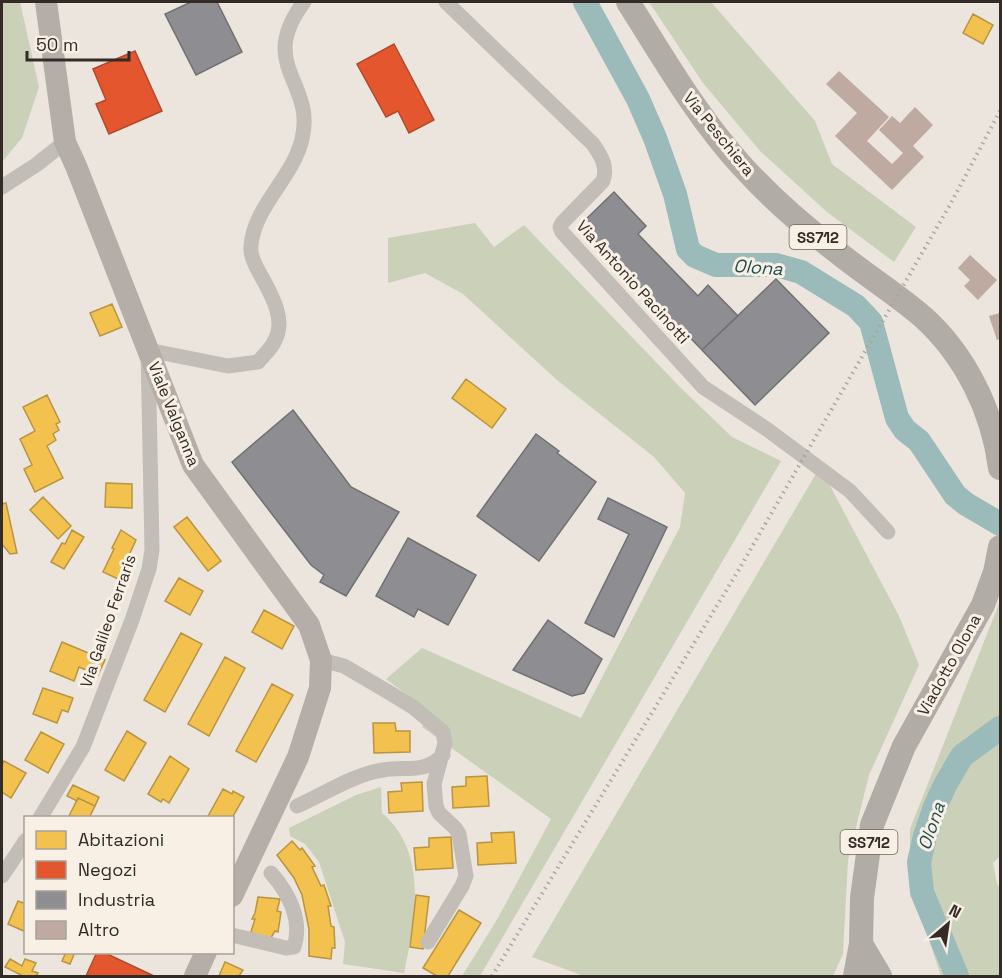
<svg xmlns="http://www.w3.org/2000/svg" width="1002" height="978" viewBox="0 0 1002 978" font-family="'Space Grotesk',sans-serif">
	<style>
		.green { fill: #cbd0b9 }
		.homes { fill: #f2c14e; stroke: #b99442; stroke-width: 1.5 }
		.shops { fill: #e4572e; stroke: #af4a2c; stroke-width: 1.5 }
		.industry { fill: #8d8d92; stroke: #727072; stroke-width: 1.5 }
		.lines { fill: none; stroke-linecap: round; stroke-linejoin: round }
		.river { stroke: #9bbaba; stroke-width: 24 }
		.building { fill: #beaaa0 }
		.street { stroke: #c3bdb8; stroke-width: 15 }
		.secondary { stroke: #b4ada8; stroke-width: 22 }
		.primary { stroke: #b2aca7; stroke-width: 24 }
		.rail { stroke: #aba6a2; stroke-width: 4; stroke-dasharray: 1.5 4.5; stroke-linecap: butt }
		.labels { text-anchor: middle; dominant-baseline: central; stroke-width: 6; stroke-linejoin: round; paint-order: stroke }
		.shield { fill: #f8efe5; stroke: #6e665f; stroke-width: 1.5 }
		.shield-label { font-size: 15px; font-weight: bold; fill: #332b26 }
		.street-label { font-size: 16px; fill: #332b26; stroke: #f8efe5 }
		.water-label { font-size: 18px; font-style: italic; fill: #1e4e52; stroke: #f8efe5 }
	</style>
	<rect width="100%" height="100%" fill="#ebe5de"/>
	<path class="green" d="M2,2H20L39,87L22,138L2,162Z
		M649,2H711L815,121L832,164L916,227L894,262L827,212L760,151L703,83Z
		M475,223L494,247L524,225L680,387L732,437L781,461L480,976H462L498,918L551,819L422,727L431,713L386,679L422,648L581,718L680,527L685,493L654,457L557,380L463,294L425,273L388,283V238Z
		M817,472L827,480L899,616L919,665L869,775L848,860L843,954L833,976H584L532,957Z
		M1000,601V856L993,863L997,884L1000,888V976H941L910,883V829Z
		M381,787L382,813C429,853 415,920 404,973L343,964L345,942L319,862L305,844L290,836L289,828L356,795Z"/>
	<path class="homes" d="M973,14L993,25L983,44L963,33Z
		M112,304L122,327L100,336L90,313Z
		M466,379L506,409L492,428L452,398Z
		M47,395L60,422L56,424L59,430L53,434L56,440L47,446L63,478L35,492L24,469L32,465L20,439L35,431L23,407Z
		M106,483L132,484V508L105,507Z
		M43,497L71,526L58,539L30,510Z
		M6,503L17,553L10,554L2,544V504Z
		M187,517L221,561L208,571L174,527Z
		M72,530L84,537L64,569L51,562L62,543L65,544Z
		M121,530L136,540L118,579L103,572L114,549L112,548Z
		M179,578L203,591L190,615L165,601Z
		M264,610L294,626L282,649L252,632Z
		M181,633L202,644L165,712L144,700Z
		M62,642L105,660L98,675L79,667L74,681L50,671Z
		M225,657L245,668L209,736L188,724Z
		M272,684L293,695L256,762L236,751Z
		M43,688L73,698L68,712L62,710L57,723L33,714Z
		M373,723H395L396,731H410V752L374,753Z
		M127,731L146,743L124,781L105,770Z
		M41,732L64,744L48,773L25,760Z
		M170,756L189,769L169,803L163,799L161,802L148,794Z
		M4,761L26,773L11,798L2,792V765Z
		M487,776L489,806L453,808L452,787L466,786V777Z
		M422,782L423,811L389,813L388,792L402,791L401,783Z
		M73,785L99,797L95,806L78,798L77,801L67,796Z
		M223,789L232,794L233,791L244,797L232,818H207Z
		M78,798L95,806L89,818L69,816Z
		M514,832L516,863L478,865L477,843L492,842L491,833Z
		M451,837L453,868L416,870L414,848L429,847V838Z
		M292,841L300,850L302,848L315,866L312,867L321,886L324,885L331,906H328L331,926L334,927L335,948H332L331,959L309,956V929L302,895L294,878L277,855Z
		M416,895L429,897L423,949L410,947Z
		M258,897L280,899L277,911L281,912L278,932L275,931L269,941L250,935L255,919H252L255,913Z
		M18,901L26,904V932L8,924Z
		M459,910L481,923L448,976H437L423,968Z
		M66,952H75L70,964L62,961Z
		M10,959L22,966L25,959L36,963L32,971L38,973L36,976H23L5,967Z
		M225,962L243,970L239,976H219Z"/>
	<path class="shops" d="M394,44L434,120L409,133L398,111L386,117L357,64Z
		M135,51L162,111L109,134L96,104L106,100L93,69Z
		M97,952H103L154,976H86Z"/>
	<path class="industry" d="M191,2H217L242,52L196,75L165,14Z
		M614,192L646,226L638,234L698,296L708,285L738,316L702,350L580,225Z
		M776,279L829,333L755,405L702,350Z
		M293,410L351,487L399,512L346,596L320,582L324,575L311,565L232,462Z
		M536,434L559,451L557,453L596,482L539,561L477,516Z
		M608,498L667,527L614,637L585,623L629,534L598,519Z
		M408,538L476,575L448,625L418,609L414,617L376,596Z
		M548,620L602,659L584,693L572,696L513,670Z"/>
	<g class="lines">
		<path class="river" d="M585,2L638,99L655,138L675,194L688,249L695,256L716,265H776L801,272L856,306L871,322L897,418L905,430L919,441L955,495L966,504L1000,524
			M957,976L922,892L919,862L925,836L935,807L945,785L962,756L1000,728"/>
	</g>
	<path class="building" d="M839,71L889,117L867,141L892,164L903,153L879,130L892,116L900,123L915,107L933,125L913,146L924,157L892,190L835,136L857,113L826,84Z
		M970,255L997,280L978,300L964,286L970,280L958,268Z
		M1000,313V339L997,340L989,316Z"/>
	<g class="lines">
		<path class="street" d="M446,2L593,144C601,156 608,166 603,181L562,223L560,227L562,232L703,387L768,430L850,491L888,532
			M2,187L36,165L65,142
			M321,660L344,666L390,693L413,707L443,732L445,743L434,784L436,806L439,813L455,828L459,834L466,876L462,886L428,942
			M297,806C322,795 357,773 383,770C406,766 425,774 443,755
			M40,818L83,747L132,620L149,569L152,550L148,350L228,366L258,362C264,355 272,348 275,340C287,318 269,291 259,272C255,265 250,254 251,246C254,206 293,178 302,139C316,82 256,66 304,2
			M2,876L26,840
			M232,935L286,948L294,947C303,920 288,892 271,873"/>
		<path class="secondary" d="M46,2L65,142L76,166L193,465L309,625L321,660L320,688L298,757L232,896
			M195,976L206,952"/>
		<path class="primary" d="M628,2C663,57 697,117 742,166C770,197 803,226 836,251C864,274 895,293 923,317C965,355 993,411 1000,468
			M861,944L880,976
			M855,976L861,944L862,898L872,825L904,746L983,605L995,572L1000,547"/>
		<path class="rail" d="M492,976L738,571L951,203L1000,111"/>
	</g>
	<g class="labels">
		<g class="shield">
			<rect x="789.5" y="225" width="57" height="24" rx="4.5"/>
			<rect x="840.5" y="830" width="57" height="24" rx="4.5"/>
		</g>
		<g class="shield-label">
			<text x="818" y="237">SS712</text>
			<text x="869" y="842">SS712</text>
		</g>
		<g class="street-label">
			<text transform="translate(719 134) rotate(51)">Via Peschiera</text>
			<text transform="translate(633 282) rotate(48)">Via Antonio Pacinotti</text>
			<text transform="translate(174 414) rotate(68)">Viale Valganna</text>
			<text transform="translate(108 621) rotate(-71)">Via Galileo Ferraris</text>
			<text transform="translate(949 665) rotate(-61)">Viadotto Olona</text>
		</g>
		<g class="water-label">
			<text transform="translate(758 267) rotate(4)">Olona</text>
			<text transform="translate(931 826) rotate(-71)">Olona</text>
		</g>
	</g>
	<rect width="1002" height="978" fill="none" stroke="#332b26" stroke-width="6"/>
	<rect x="24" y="816" width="210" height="138" fill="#f8efe5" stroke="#a9a199" stroke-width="1.5"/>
	<rect x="36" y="831" width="30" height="18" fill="#f2c14e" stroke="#a9a199" stroke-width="1.5"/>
	<text x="78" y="846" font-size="18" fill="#332b26">Abitazioni</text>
	<rect x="36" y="861" width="30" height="18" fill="#e4572e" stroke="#a9a199" stroke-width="1.5"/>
	<text x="78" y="876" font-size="18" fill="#332b26">Negozi</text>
	<rect x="36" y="891" width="30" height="18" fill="#8d8d92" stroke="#a9a199" stroke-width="1.5"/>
	<text x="78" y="906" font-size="18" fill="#332b26">Industria</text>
	<rect x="36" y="921" width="30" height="18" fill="#beaaa0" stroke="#a9a199" stroke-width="1.5"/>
	<text x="78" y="936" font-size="18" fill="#332b26">Altro</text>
	<g transform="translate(948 924) rotate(29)" stroke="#f8efe5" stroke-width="4.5" paint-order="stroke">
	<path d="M0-4.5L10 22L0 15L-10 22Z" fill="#332b26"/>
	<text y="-9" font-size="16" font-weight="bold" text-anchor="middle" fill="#332b26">N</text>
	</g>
	<path d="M27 51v9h102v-9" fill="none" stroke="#332b26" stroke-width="3"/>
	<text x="36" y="51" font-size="18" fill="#332b26" stroke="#f8efe5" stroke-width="4.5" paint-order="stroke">50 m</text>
</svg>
